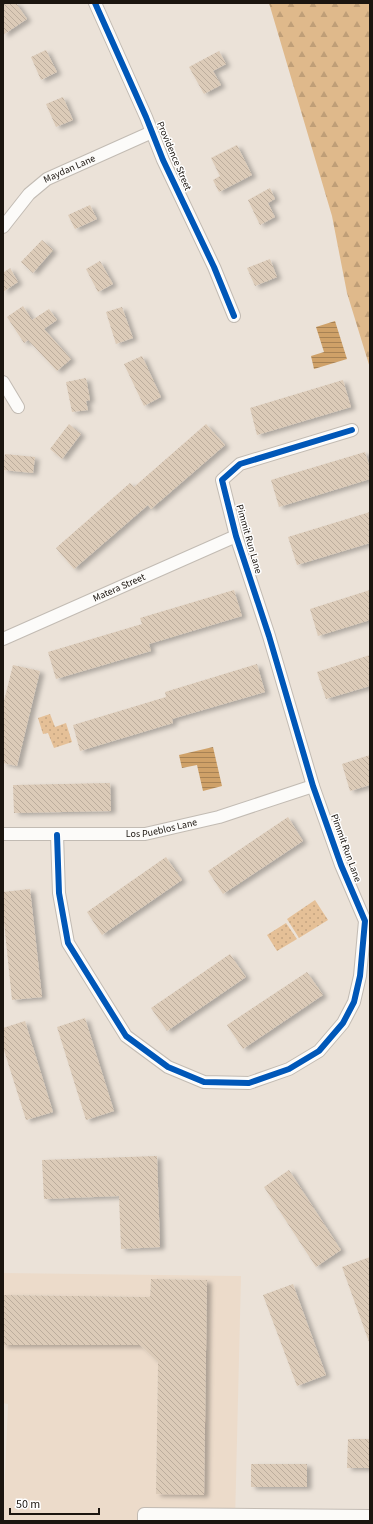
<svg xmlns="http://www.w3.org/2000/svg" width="373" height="1524" viewBox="0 0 373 1524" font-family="'Source Sans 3',sans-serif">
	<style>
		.built { fill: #ecdbca }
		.forest { fill: url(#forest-firs) }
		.park { fill: url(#park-dots) }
		.water { fill: url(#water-rules) }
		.building { fill: url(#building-back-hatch); filter: url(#shadow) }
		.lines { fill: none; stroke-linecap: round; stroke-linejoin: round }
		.minor-casing { stroke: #c2bbb3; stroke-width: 14 }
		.minor { stroke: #fcfbf9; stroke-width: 12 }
		.cycleway-casing { stroke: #fff; stroke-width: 8 }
		.cycleway { stroke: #0057b8; stroke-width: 6 }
		.labels { text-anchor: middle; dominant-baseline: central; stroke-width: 3; stroke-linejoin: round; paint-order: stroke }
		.street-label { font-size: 10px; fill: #1b150f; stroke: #fff }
	</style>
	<defs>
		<pattern id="forest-firs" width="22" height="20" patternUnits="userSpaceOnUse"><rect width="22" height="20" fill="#dfb98b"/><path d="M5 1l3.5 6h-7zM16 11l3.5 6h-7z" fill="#bf9e77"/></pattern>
		<pattern id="park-dots" width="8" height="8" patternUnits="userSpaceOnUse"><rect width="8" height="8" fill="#e5c097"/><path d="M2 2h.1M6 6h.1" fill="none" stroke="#c4a481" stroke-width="1.8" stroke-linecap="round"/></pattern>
		<pattern id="water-rules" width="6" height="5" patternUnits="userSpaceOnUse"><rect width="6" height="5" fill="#cfa168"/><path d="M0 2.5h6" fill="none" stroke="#a78254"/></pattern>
		<pattern id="building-back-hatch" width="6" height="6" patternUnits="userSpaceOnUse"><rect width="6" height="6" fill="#dccbb8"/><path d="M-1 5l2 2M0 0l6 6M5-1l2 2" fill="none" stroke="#bcad9d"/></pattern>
		<filter id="shadow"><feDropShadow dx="4.5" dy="2.5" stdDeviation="2" flood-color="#0004"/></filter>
	</defs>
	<rect width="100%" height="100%" fill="#ebe2d8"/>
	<path class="built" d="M3,1273L241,1276L235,1521H3L8,1404L3,1403V1345H140L158,1362L156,1494H204L207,1280L151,1279L150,1297L3,1295Z"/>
	<path class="forest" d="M269,3H370V368L347,293L332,216Z"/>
	<path class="park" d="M50,714L55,727L66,723L72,742L54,748L48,733L43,734L38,718Z
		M315,900L328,920L299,938L287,919Z
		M286,923L297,939L277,951L267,935Z"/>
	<path class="water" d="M335,321L347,359L314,369L311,356L324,352L316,327Z
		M213,747L222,786L203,791L197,765L182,768L179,755Z"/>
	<path class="building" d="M3,3H16L27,19L3,35Z
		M46,50L57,72L41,80L31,57Z
		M219,51L226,64L213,71L221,85L204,94L189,67Z
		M63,97L73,120L56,127L46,104Z
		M237,145L252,175L219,192L213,180L220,176L211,158Z
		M270,188L275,199L268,203L275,217L260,225L248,200Z
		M90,205L97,219L75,229L68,215Z
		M42,240L53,250L33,273L21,262Z
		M270,259L277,277L255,286L247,268Z
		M100,261L113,284L98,292L86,269Z
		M10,268L18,282L3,292V273Z
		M23,306L32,320L49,309L57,320L44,329L71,359L57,371L28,340L24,343L7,317Z
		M122,307L133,338L116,344L106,312Z
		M142,356L161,397L144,406L124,364Z
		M86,378L90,400L86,401L88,410L72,412L66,382Z
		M343,380L351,407L257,435L250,408Z
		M69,424L81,434L62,459L50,449Z
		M206,424L225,445L151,509L148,505L74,569L56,548L130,483L134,487Z
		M365,452L370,468V479L279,507L271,480Z
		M5,454L35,457L33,473L3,470Z
		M370,512V543L297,565L288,537Z
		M234,590L242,616L149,644L151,651L56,679L48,652L142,624L140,618Z
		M370,590V620L318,636L310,609Z
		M370,655V686L326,699L317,672Z
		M257,664L265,692L172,719L173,723L80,751L73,725L166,697L165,692Z
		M13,665L40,671L17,766L3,763V705Z
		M370,755V785L350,791L342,764Z
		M110,783L111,811L14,813L13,785Z
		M288,817L303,841L223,894L208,871Z
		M166,857L182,880L102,935L87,912Z
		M30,889L42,997L12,1000L3,912V892Z
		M230,954L246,977L167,1031L151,1008Z
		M307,972L323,995L243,1049L227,1025Z
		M85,1018L114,1111L86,1120L57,1027Z
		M25,1021L53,1112L26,1120L3,1047V1028Z
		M157,1156L160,1247L121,1249L119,1196L44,1199L42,1160Z
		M289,1170L341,1250L316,1267L264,1187Z
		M370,1257V1342H369L342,1267Z
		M151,1279L207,1280L204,1495L156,1494L158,1362L140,1345H3V1295L150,1297Z
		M293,1284L326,1375L297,1386L263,1295Z
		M348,1439H370V1468H347Z
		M251,1464H307V1487H251Z"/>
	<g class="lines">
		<g class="minor-casing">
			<g id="minor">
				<path d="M95,3L146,117L163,160L214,267L234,316"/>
				<path id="s1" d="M3,227L29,194L47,179L152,132"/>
				<path d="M3,382L18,407"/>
				<path id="s2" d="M3,639L236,536"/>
				<path id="s3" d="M3,834H145L219,817L313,786"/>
				<path d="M57,835L59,893L68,943L126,1036L168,1067L204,1082L249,1083L289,1069L319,1051L343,1023L354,1002L360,976L365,921L341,865L313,786L269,636L236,536L222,480L240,464L352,430"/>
				<path d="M144,1521V1514L370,1516"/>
			</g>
		</g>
		<use href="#minor" class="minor"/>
		<g class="cycleway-casing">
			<path id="cycleway" d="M95,3L146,117L163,160L214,267L234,316
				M57,835L59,893L68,943L126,1036L168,1067L204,1082L249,1083L289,1069L319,1051L343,1023L354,1002L360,976L365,921L341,865L313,786L269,636L236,536L222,480L240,464L352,430"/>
		</g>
		<use href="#cycleway" class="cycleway"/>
	</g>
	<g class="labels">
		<g class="street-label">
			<text transform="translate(174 156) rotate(67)">Providence Street</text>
			<text stroke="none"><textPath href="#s1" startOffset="90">Maydan Lane</textPath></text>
			<text transform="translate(249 539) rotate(74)">Pimmit Run Lane</text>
			<text stroke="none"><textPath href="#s2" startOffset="127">Matera Street</textPath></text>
			<text stroke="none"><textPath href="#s3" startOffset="159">Los Pueblos Lane</textPath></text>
			<text transform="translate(346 848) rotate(70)">Pimmit Run Lane</text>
		</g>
	</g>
	<rect width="373" height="1524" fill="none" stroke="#1b150f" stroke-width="8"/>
	<path d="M10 1508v6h89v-6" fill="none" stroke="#1b150f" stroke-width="2"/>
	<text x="16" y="1508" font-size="12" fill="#1b150f" stroke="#ffffff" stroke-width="3" paint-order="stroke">50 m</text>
</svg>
